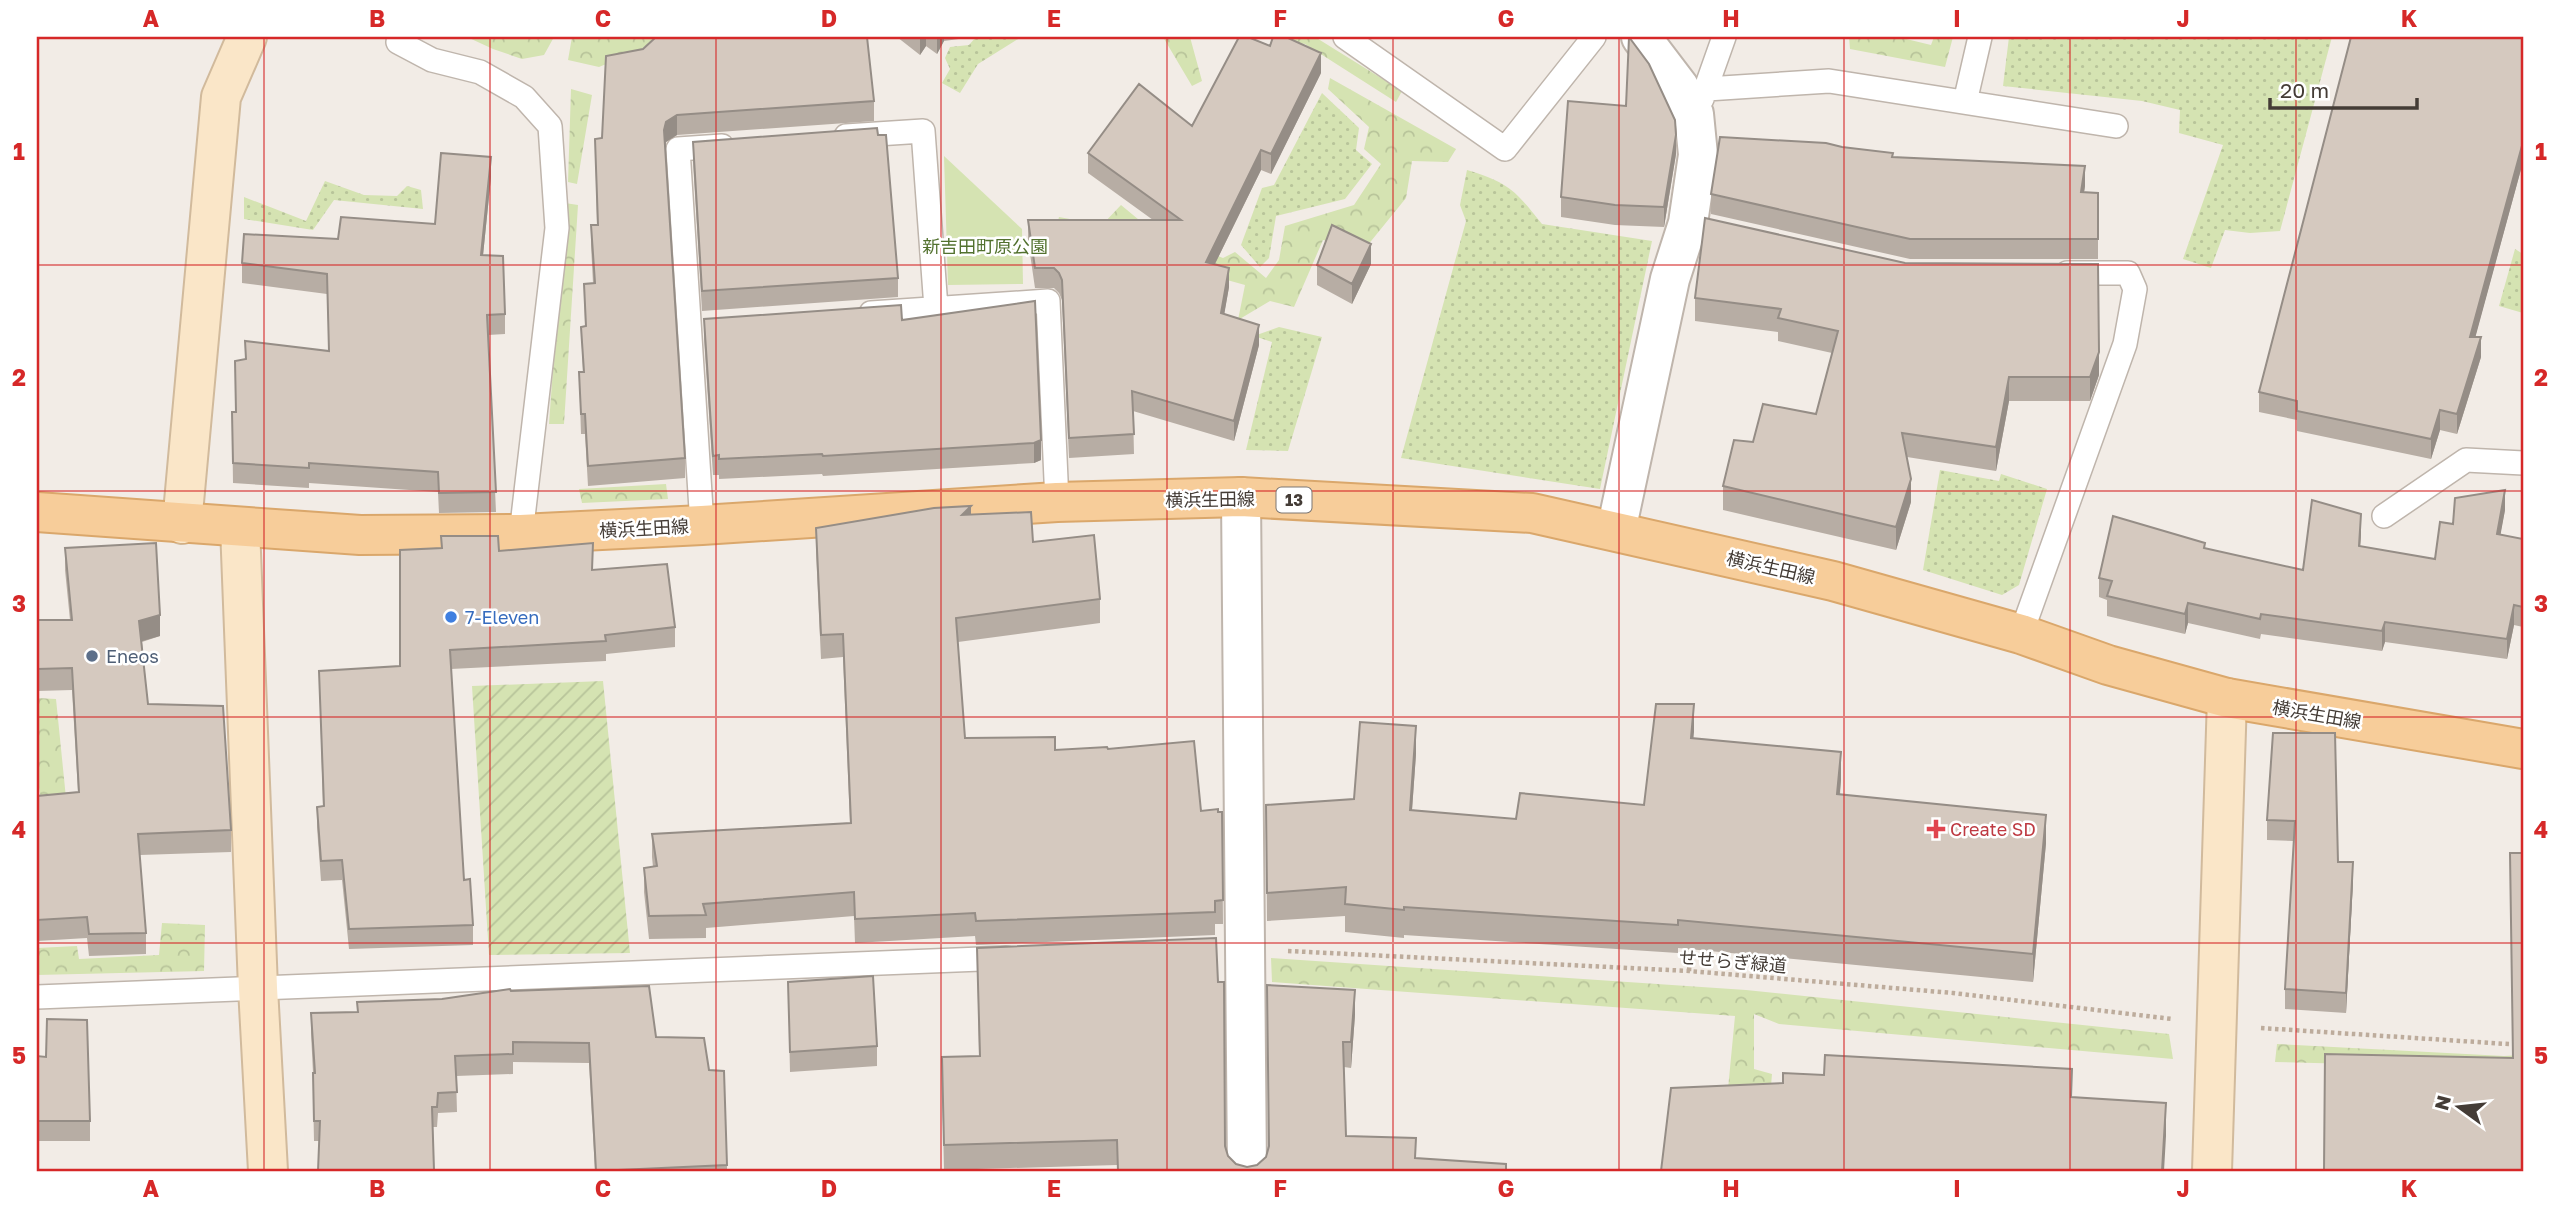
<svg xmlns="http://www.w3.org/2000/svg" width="2560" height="1208" viewBox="0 0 2560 1208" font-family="'Golos Text','Noto Sans JP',sans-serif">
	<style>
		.grass { fill: url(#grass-dots) }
		.forest { fill: url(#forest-crowns) }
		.park { fill: #d5e3b2 }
		.garden { fill: url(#garden-furrows) }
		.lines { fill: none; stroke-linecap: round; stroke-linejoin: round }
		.lane-casing { stroke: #bfb5ac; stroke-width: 26 }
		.street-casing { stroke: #bfb5ac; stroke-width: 42 }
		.secondary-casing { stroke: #d1ba9c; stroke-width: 42 }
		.primary-casing { stroke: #daa76b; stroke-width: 42 }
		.path { stroke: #bdac9c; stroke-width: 4.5; stroke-dasharray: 3.5 3.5; stroke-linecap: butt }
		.lane { stroke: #fff; stroke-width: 23 }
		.street { stroke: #fff; stroke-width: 38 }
		.secondary { stroke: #fae6c8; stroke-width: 38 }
		.primary { stroke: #f7cd9a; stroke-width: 38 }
		.wall { fill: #b7ada4 }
		.shaded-wall { fill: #958d86 }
		.building { fill: #d5c9bf; stroke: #958d86; stroke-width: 2 }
		.grid { fill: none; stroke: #d62828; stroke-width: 2; stroke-opacity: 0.55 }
		.shop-dot { fill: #3f7fe0; stroke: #fff; stroke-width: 2.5 }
		.service-dot { fill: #5c6f8a; stroke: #fff; stroke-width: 2.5 }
		.health-dot { fill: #e0444e; stroke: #fff; stroke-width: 2.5 }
		.labels { text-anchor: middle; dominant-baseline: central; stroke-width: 5; stroke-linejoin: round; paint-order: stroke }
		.shield { fill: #fff; stroke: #7c7672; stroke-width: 2 }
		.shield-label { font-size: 16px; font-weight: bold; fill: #443c36 }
		.park-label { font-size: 18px; fill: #52712e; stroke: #fff }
		.street-label { font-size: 18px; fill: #443c36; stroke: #fff }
		.shop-label { font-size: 18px; fill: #366cbe; stroke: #fff; text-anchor: start }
		.service-label { font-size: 18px; fill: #4e5e75; stroke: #fff; text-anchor: start }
		.health-label { font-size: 18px; fill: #be3a42; stroke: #fff; text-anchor: start }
		.neatline { fill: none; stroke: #d62828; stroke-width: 2.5 }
		.grid-label { font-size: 23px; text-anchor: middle; font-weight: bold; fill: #d62828 }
	</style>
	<defs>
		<pattern id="grass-dots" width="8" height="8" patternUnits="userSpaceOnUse" patternTransform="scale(1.75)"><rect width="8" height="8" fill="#d5e3b2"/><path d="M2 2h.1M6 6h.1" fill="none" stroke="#b8c49a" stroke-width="1.8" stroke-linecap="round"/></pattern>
		<pattern id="forest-crowns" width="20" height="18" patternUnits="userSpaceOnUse" patternTransform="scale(1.75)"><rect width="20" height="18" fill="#d5e3b2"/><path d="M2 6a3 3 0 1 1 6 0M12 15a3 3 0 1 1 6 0" fill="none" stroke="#b8c49a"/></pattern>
		<pattern id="garden-furrows" width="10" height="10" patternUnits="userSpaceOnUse" patternTransform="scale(1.75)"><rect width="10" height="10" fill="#d5e3b2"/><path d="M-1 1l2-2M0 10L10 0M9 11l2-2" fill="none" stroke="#b8c49a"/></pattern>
	</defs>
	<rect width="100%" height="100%" fill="#f2ece6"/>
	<path class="grass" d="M976,37H1021L978,64L960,93L942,83L950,69L945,58L950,47L969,45Z
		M2009,37H2332L2280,231L2250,233L2225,230L2211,268L2183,259L2223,145L2179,133L2180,110L2142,101L2003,86Z
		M1322,93L1359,128L1356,150L1372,164L1345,199L1276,216L1269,258L1260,267L1241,245L1262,188L1274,185Z
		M1467,170C1509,183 1515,190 1542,224L1652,241L1600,489L1401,458L1466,221L1460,205Z
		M325,181L364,195L397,196L407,186L421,190L423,209L334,200L313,230L244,219V197L306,221Z
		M2515,249L2523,254V313L2499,306Z
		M1279,327L1322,337L1288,451L1246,450L1272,342L1254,336Z
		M1940,470L1999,481L2001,474L2047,489L2019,585L2002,595L1923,570Z"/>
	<path class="forest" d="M467,37H554L544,55L522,59L493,49Z
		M572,37H659L638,51L599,67L568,60Z
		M1163,37H1190L1202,81L1192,86Z
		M1258,37H1315L1402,91L1396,102L1305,44Z
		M1849,37H1898L1931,45L1934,37H1953L1945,67L1850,49Z
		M1330,78L1456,149L1448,162L1412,161L1406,198L1363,251L1323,240L1294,307L1270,301L1238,320L1245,285L1055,232L1059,217L1102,225L1121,205L1150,229L1223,258L1235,252L1266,278L1279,260L1285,226L1354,205L1381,164L1364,149L1369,127L1328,89Z
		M571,89L592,95L577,184L568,182Z
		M565,203L578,205L564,424H549Z
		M666,484L668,499L582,503L579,489Z
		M37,698L56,699L66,798L41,799L37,776Z
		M162,923L205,925L204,971L37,975V948L77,946L79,959L159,955Z
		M1271,958L1746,990L2169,1034L2173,1059L1779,1024L1754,1014V1069L1772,1074L1764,1171L1721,1162L1735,1016L1272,982Z
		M2277,1044L2504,1056L2523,1055L2504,1068L2275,1062Z"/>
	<path class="park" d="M944,156L1022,229L1023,284L948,285Z"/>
	<path class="garden" d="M603,681L630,953L489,955L472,686Z"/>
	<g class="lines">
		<g class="lane-casing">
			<path id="lane" d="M1345,37L1505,149L1594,37
				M398,42L432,60L480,72L524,97L550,126L557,228L521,534
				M1707,89L1829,81L2116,126
				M1702,99L1724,37
				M1965,102L1980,37
				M846,136L923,131L936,308
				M871,313L1048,301L1057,502
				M2384,516L2466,460L2523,463
				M702,525L678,149L722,146
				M2021,634L2125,344L2135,289L2128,273H2067
				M37,997L1006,958"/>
		</g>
		<g class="street-casing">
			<path id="street" d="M1241,497L1247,1171
				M1616,531L1670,279L1688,223L1698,155L1694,114L1679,87L1641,37"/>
		</g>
		<g class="secondary-casing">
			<path id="secondary" d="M182,524L221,97L247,37
				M240,527L258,988L268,1171
				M2212,1171L2227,698"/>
		</g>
		<g class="primary-casing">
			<path id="primary" d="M37,512L360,535L521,534L702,525L1057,502L1241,497L1532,513L1833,581L2021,634L2108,665L2227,698L2523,749"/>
		</g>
		<path class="path" d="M1288,951L1689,971L1953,993L2172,1019
			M1689,971L1691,944
			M2261,1028L2523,1045"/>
		<use href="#lane" class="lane"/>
		<use href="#street" class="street"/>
		<use href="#secondary" class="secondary"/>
		<use href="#primary" class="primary"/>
	</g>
	<path class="wall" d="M897,37H966V38L944,41L937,54L926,46L920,55Z
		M2523,37V162L2475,337L2481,357L2457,434L2440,430L2431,459L2297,431V420L2259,412V392Z
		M643,49L874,101V121L677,135L666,142L665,146L685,458V478L588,486L585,434H581L579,372H583L581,327L585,326L584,284L593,283L591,245V225H597L595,139L602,138Z
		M1321,73L1271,174L1261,170L1215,264L1229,287L1224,314L1259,345L1234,441L1133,411L1134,454L1069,458L1062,300L1059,293L1054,288H1035L1028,240V220H1153L1088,173V153L1192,126Z
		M693,142L898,278V297L702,311L693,162Z
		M1842,147L1893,157L2085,186L2084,192L2098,193V259H1910L1711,214V194Z
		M1676,154L1664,227L1615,225L1561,217V197Z
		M491,177L483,255L505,314V334L488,335L496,512L439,513L438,492L309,483V488L233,483L232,412H236L235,361L245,359V341L329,351L327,294L242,283V263L338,239L435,224Z
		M1705,218L2099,375L2090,401H2009L1996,471L1907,457L1911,502L1896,550L1723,510V486L1753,442L1816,414L1832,353L1778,341V332L1695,321V298Z
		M1371,264L1352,304L1317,285V265Z
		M1035,301L1041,460L1034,463L823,476L822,474L719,479V475H713L704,339V319L902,320Z
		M2505,510L2500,535L2523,539V627L2514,625L2507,659L2385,642L2382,651L2261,634L2260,639L2188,623L2185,634L2107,616V600L2099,597V578L2205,549L2303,570L2361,533L2360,547L2435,559L2453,524Z
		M971,515L1033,542L1100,599V623L958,642L965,738L1055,750L1108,749L1201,811L1222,812L1223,924H1215V935L976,945L975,936L855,943L854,916L706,928V938L649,939L644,892V868L653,867L652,857V834L850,823L843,657L821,659L816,551V528Z
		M441,536L499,551L593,570L675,627V647L606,654V661L451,669L464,880L473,925V945L349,949L342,880L321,881L317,827V807H323L319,671L400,666L441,548Z
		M65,548L160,636L142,642L148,704L231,830V852L140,855L146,933V954L89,956L87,938L37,941V796L78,792L72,690L37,691V620H70L65,570Z
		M2273,733L2338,862L2353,882L2346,1013L2285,1009V989L2294,841L2267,840V820Z
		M1693,738L1841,780L1840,795L2046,843L2033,982L1678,948V953L1404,935V938L1345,932V916L1267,921L1266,805L1354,799L1416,754L1412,810L1516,819L1644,805Z
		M977,948L1225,1146L1228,1156L1236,1164L1247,1167L1257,1165L1266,1157L1355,1015L1351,1068L1344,1067L1346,1136L1416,1158L1506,1171H1117V1165L944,1170L942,1083L979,1056Z
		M788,982L877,1046V1066L790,1072Z
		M511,991L656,1037L709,1070L727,1165V1171H595L589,1063L513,1062V1074L456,1076L457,1112L438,1113L437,1127H433L434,1171H318L319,1141H314L313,1093V1073L311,1033V1013L357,1012V1002L442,999Z
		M37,1056L90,1121V1141H37Z"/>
	<path class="shaded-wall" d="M920,37H926V46L920,55Z
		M937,37H944V41L937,54Z
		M1321,53V73L1271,174V154Z
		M677,115V135L666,142L664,150V130L666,122Z
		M1676,135V154L1664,227V207Z
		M2523,142V162L2470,357V337Z
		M1261,150V170L1206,282V262Z
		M491,157V177L481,275V255Z
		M2085,166V186L2081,212V192Z
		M1371,244V264L1352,304V284Z
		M1229,268V287L1221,333V313Z
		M1259,325V345L1234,441V421Z
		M2481,337V357L2457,434V414Z
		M2099,352V375L2090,401V377Z
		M2009,377V401L1996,471V447Z
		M2440,410V430L2431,459V439Z
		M1041,440V460L1034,463V443Z
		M1911,479V502L1896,550V527Z
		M2505,490V510L2497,554V534Z
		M971,506V530L962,515Z
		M2361,514V533L2359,566V546Z
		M2188,603V623L2185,634V614Z
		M2514,605V625L2507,659V639Z
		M160,615V636L139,642V621Z
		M2385,622V642L2382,651V631Z
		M1694,704V732L1691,766V738Z
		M1416,726V754L1410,838V810Z
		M1841,752V780L1837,822V794Z
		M2046,815V843L2033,982V954Z
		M2353,862V882L2346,1013V993Z
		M1355,990V1015L1351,1068V1042Z
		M2166,1103V1136L2164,1171H2162Z"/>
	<path class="building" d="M656,37H867L874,101L677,115L666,122L664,130L685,458L588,466L585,414H581L579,372H584L581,327L586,326L584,284L595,283L591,225H598L595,139L602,138L606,56L643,49Z
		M1239,37H1248L1270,46L1273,37H1286L1321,53L1271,154L1261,150L1206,262L1229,268L1221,313L1259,325L1234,421L1132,391L1134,434L1069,438L1062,280L1059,273L1054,268H1035L1028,220H1181L1088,153L1139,84L1192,126Z
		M1629,37L1649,64L1675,120L1676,135L1664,207L1615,205L1561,197L1568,101L1626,106Z
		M2351,37H2523V142L2470,337H2481L2457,414L2440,410L2431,439L2297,411V401L2259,392Z
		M877,128L878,135H886L898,278L702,291L693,142Z
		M1720,137L1826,143L1842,147L1893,153L1892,157L2085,166L2081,192L2098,193V239H1910L1711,194Z
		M441,153L491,157L481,255L503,256L505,314L487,315L496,492L439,493L438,472L309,463V468L233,463L232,412H236L235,361L246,359L245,341L329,351L327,274L242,263L244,234L338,239L341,217L435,224Z
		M1705,218L1905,263L2098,264L2099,352L2090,377H2009L1996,447L1902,433L1911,479L1896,527L1723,486L1734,440L1753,442L1763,404L1816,414L1838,331L1778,318L1781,309L1695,298Z
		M1332,225L1371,244L1352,284L1317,265Z
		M1035,301L1041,440L1034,443L823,456L822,454L719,459V455L713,456L704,319L901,305L902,320Z
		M2505,490L2497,534L2523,539V607L2514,605L2507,639L2385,622L2382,631L2261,614L2260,619L2188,603L2185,614L2107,596L2112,581L2099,578L2113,516L2205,543L2204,548L2303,570L2312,500L2361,514L2359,546L2435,559L2440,522L2453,524L2455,498Z
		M971,506L962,515L1031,512L1033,542L1094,535L1100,599L956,618L965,738L1055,737V750L1107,747L1108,749L1194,741L1201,811L1218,809V812H1222L1223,900L1215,901V912L976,921L975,913L855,919L854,892L703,904L706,915L649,916L644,868L657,866L652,834L851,823L843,634L821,635L816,528L934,508Z
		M441,536H498L499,551L593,543L592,570L667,564L675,627L605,635L606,641L450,650L464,880L470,879L473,925L349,929L342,860L321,861L317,807L324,806L319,671L400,666V550L442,548Z
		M156,543L160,615L139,621L148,704L223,706L231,830L138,834L146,933L89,934L87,917L37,920V796L79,792L72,668L37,669V620H72L65,548Z
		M1656,704H1694L1691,738L1841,752L1837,794L2046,815L2033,954L1678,920V925L1404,907V910L1345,904L1346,887L1267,893L1266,805L1354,799L1360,722L1416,726L1410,810L1516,819L1520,793L1644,805Z
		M2273,733H2335L2338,862H2353L2346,993L2285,989L2295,821L2267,820Z
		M2510,853H2523V1171H2324L2325,1054L2513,1058Z
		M1216,938L1218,982H1224L1225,1146L1228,1156L1236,1164L1247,1167L1257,1165L1266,1157L1269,1146L1267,985L1355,990L1351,1042H1343L1346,1136L1416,1138L1415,1158L1506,1164V1171H1118L1117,1140L944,1145L942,1057L980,1056L977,948Z
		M873,976L877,1046L790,1052L788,982Z
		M649,986L656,1037L704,1038L709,1070L724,1071L727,1165L596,1171L589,1043L513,1042V1054L455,1056L457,1092L438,1093L437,1107H432L434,1170L411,1171H318L320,1121H314L313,1073H315L311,1013L358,1012L357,1002L442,999L510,989L511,991Z
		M47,1019L87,1020L90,1121H37V1056L46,1057Z
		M1825,1055L2072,1069L2071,1097L2166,1103L2162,1171H1661L1671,1088L1783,1083V1073L1824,1075Z"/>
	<path class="grid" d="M264,37V1171M490,37V1171M716,37V1171M941,37V1171M1167,37V1171M1393,37V1171M1619,37V1171M1844,37V1171M2070,37V1171M2296,37V1171M37,265H2523M37,491H2523M37,717H2523M37,943H2523"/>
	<circle class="shop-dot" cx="451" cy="617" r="7"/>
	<circle class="service-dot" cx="92" cy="656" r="7"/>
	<path class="health-dot" d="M1932.5 818.5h7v7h7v7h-7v7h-7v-7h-7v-7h7z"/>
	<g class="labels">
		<rect class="shield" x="1276.5" y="487.5" width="35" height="25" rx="5"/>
		<g class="shield-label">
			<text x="1294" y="500">13</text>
		</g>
		<g class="park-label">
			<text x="985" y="246">新吉田町原公園</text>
		</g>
		<g class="street-label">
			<text transform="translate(1210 499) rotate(-1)">横浜生田線</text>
			<text transform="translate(644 528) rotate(-3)">横浜生田線</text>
			<text transform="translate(1771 567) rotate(13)">横浜生田線</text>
			<text transform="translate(2317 714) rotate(10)">横浜生田線</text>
			<text transform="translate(1733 961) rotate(5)">せせらぎ緑道</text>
		</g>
		<g class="shop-label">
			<text x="465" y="617">7-Eleven</text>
		</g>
		<g class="service-label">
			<text x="106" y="656">Eneos</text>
		</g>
		<g class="health-label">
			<text x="1950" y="829">Create SD</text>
		</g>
	</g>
	<rect width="2560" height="1208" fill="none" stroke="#ffffff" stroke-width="77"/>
	<g transform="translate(2459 1107) rotate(285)" stroke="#ffffff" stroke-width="5" paint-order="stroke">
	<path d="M0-5L12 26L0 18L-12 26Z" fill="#443c36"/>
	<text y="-10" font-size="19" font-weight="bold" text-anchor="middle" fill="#443c36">N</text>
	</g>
	<path d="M2270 98v10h147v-10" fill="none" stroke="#443c36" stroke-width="3.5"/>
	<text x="2280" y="98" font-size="21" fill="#443c36" stroke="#ffffff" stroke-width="5" paint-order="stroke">20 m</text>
	<rect x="38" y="38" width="2484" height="1132" class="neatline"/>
	<g class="grid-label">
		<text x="151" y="27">A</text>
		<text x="377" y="27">B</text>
		<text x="603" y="27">C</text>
		<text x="829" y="27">D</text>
		<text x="1054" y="27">E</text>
		<text x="1280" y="27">F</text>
		<text x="1506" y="27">G</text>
		<text x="1731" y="27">H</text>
		<text x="1957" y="27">I</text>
		<text x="2183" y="27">J</text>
		<text x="2409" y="27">K</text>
		<text x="19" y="160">1</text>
		<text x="2541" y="160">1</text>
		<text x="19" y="386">2</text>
		<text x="2541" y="386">2</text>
		<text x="19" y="612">3</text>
		<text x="2541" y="612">3</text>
		<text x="19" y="838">4</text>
		<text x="2541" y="838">4</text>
		<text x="19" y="1064">5</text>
		<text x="2541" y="1064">5</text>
		<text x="151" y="1197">A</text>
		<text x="377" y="1197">B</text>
		<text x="603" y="1197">C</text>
		<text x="829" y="1197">D</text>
		<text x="1054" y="1197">E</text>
		<text x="1280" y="1197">F</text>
		<text x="1506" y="1197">G</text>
		<text x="1731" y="1197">H</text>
		<text x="1957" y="1197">I</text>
		<text x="2183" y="1197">J</text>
		<text x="2409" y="1197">K</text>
	</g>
</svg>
